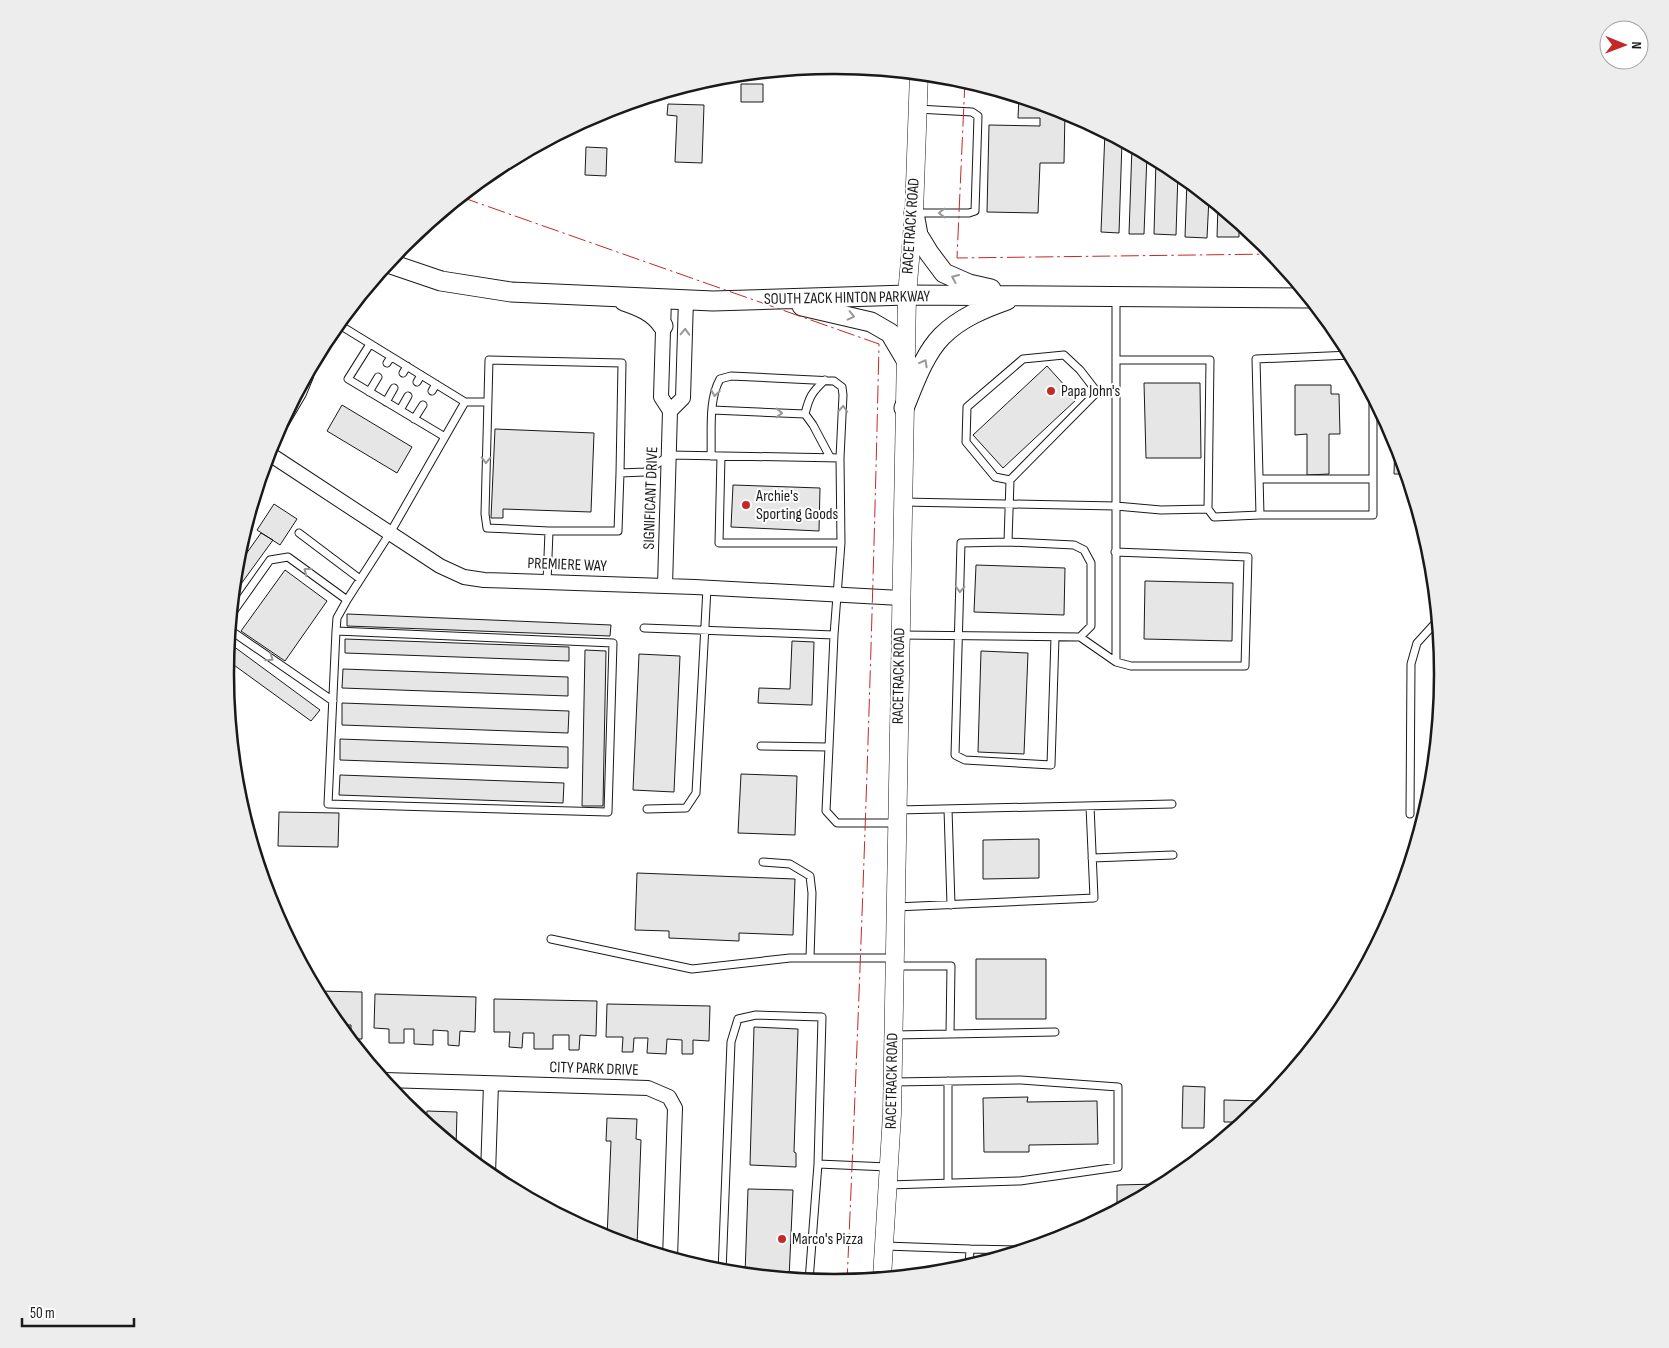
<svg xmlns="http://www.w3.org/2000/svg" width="1669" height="1348" viewBox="0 0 1669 1348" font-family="'Sofia Sans Condensed',sans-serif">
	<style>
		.building { fill: #e6e6e6; stroke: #1a1a1a }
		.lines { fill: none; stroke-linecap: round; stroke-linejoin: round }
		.service-casing { stroke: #1a1a1a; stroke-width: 9 }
		.minor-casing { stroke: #1a1a1a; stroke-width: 16 }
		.tertiary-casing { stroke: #1a1a1a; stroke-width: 19 }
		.secondary-casing { stroke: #1a1a1a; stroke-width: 21 }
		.service { stroke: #fff; stroke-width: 7 }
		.minor { stroke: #fff; stroke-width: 14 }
		.tertiary { stroke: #fff; stroke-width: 18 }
		.secondary { stroke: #fff; stroke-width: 19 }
		.power { stroke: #c62828; stroke-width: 1; stroke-dasharray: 18 4 2.5 4; stroke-linecap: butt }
		.oneway { stroke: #989898 }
		.poi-dot { fill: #c62828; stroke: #fff; stroke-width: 2 }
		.labels { text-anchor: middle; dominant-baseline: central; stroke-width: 4; stroke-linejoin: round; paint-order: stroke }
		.street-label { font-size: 16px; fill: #1a1a1a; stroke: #fff }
		.poi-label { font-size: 16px; fill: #1a1a1a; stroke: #fff; text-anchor: start }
		.rim { fill: none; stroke: #1a1a1a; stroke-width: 2.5 }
	</style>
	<rect width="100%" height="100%" fill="#fff"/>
	<path class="building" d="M741,84H763V102H741Z
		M1019,97L1065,111L1064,163H1040L1038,213L987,212L989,125L1040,126V118H1018Z
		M668,104L704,105L702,163L675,162L677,116L667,115Z
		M1105,131L1122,141L1119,233L1101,232Z
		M1132,146L1147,154L1144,234H1129Z
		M586,147L607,148L606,176L585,175Z
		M1156,159L1178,172L1176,235L1154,234Z
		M1187,180L1209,197L1207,238L1185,237Z
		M1218,205L1239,222V237H1217Z
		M1047,366L1077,399L1003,468L973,435Z
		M1144,383H1200L1201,458H1146Z
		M1295,385H1331V394H1339L1340,434H1329V474L1307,475V434L1295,435Z
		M342,405L412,447L397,473L327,431Z
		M495,429L594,433L591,512L503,509V518H491Z
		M1395,437L1397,441L1407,474H1394Z
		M733,485L820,488L819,531L731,527Z
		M274,504L297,519L280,545L257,530Z
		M261,533L273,540L233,595L236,568Z
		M976,565L1065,568L1064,615L974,612Z
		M285,570L327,601L285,661L241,631Z
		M1145,581L1233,583L1232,641L1144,639Z
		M347,614L611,625L610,636L347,626Z
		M345,639L569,647V661L345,653Z
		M792,641L814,642L812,705L758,703L759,688L790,689Z
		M229,643L320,710L311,721L227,660Z
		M585,650L606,651L603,806H582Z
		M981,651L1028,653L1024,754L978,752Z
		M639,654L680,656L674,792L633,790Z
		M343,669L568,677V696L342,688Z
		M342,703L569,711L568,733L342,725Z
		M340,739L568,747V768L340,760Z
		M741,774L797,776L795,835L738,833Z
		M340,775L564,783L563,803L339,795Z
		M279,812L339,813L338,847L278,846Z
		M1039,839V878L983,879V840Z
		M637,873L795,879L793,935L739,933V941L669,938V931L635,930Z
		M976,959H1046V1019H976Z
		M317,991L362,992V1039H351V1025H339L328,1012Z
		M375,994L476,997L475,1032L460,1031L459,1046L448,1045V1031L433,1030V1045L414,1044V1029H404V1043H389V1029L374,1028Z
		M494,999L597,1001L596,1036L580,1035L579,1050H569V1035H553V1049H534V1033H523L522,1048L509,1047L510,1032H494Z
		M607,1004L710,1006L709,1041L693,1040V1054H682V1040L667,1039L666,1054L647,1053L648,1038H634L633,1052H622L623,1037H606Z
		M754,1027L798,1029L794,1152L796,1153V1167L750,1165Z
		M1183,1086L1205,1087L1204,1128H1182Z
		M1028,1097L1027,1102L1097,1101L1098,1144L1029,1145V1152H984L983,1098Z
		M1224,1100L1265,1101V1105L1243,1122H1224Z
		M427,1111L457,1112L456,1147L426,1123Z
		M607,1118L637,1119L636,1139L641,1140L637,1246L607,1238L611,1141H606Z
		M1159,1184V1188L1125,1206H1117V1185Z
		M748,1189L793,1190L789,1279L745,1274Z"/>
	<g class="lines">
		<g class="service-casing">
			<path id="service" d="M915,213H969L975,211L978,116L972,112L917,109
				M338,324L465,402H488
				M370,344L348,379L445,437
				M1351,355L1256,359L1260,515H1373V395
				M387,363L391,357
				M403,373L407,366
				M417,382L421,375
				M432,391L436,384
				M369,392L378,377
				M386,402L394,388
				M400,410L408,396
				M712,410L805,414L813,425L830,457
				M805,414C809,397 812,392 825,380
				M414,419L423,405
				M711,456C712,432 708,400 720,379L731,376L834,381L842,387L843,395L840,458
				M721,456L719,543H841
				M1259,479H1373
				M1010,480L1097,392
				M903,502L1116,506L1161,510L1208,509L1210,360H1116
				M1208,509L1214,517L1260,515
				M549,531H618L620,473
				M299,533L360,579
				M1008,542L961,543L955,755L965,760L1051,765L1055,637
				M1115,552L1248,557L1245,666H1131L1116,662V297
				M547,582L549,531L487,528L485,514L489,360L622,363L620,473L645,472L670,455L840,458L841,543L834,635
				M231,615L270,560L288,557L347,600
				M644,628L834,635L829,747
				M230,630L333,701
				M336,631L613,643L608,812L328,804L336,631L337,618L347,600L390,533L465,402
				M900,635L1080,637L1091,626V563L1084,550L1074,545L1008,542L1010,480L995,477L966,442L967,407L1023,359L1064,355L1080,370L1097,392H1116
				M1080,637L1116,662
				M1442,656V657
				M761,746L829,747L826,811L837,823H897
				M647,809L686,808L696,793L707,588
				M948,809L951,905
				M898,810L1172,804
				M1410,814L1411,664L1417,643L1438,620
				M1092,858L1173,855
				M763,862L790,864L810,876L812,893L810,958
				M896,907L1094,898L1090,806
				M551,939L692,969L790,958H894
				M950,1034L1055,1032
				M893,1035L950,1034L951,966H895
				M818,1164L888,1167
				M948,1183V1081
				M888,1185L1020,1181L1118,1167V1087L1021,1080L893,1082
				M885,1246L970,1249L969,1267
				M970,1249L1024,1250
				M722,1272L731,1042L738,1019L756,1015L822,1017L818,1164L809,1281"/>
		</g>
		<g class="minor-casing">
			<path id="minor" d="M664,298L661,397L670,411L665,586
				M670,411L683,398L686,299
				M282,422L299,393L306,376
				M268,453L440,566L464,577L484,580L695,587L901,598
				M384,1080L648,1088L669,1097L675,1108L670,1258
				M488,1174L491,1084"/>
		</g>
		<g class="tertiary-casing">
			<path id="tertiary" d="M882,1278L892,1114L907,295L914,213L919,73"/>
		</g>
		<g class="secondary-casing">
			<path id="secondary" d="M914,213L918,235L929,253L944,273L969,284L991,289
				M388,263L441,281L511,292L713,301L907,295L1310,298
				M624,301C639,306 654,312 663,326
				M802,306L871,322L890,333L906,360
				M904,408C914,384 924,354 942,336C960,318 984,308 1007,300"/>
		</g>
		<use href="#service" class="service"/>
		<use href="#minor" class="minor"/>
		<use href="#tertiary" class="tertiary"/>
		<use href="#secondary" class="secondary"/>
		<path class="power" d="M965,80L957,258L1274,254
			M461,197L879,344C872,657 861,969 847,1282"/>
	</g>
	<defs><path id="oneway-chevron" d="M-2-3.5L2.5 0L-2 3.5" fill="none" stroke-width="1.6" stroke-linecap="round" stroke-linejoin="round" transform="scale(1.25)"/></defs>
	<g class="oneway">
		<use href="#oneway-chevron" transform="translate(942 213) rotate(179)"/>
		<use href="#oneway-chevron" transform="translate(955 278) rotate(-156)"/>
		<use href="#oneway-chevron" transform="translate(851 316) rotate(13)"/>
		<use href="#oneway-chevron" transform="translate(685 332) rotate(-88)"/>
		<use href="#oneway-chevron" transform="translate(924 363) rotate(-61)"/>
		<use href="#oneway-chevron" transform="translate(715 393) rotate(99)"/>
		<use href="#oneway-chevron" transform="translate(843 409) rotate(-87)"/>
		<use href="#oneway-chevron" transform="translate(779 413) rotate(2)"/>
		<use href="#oneway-chevron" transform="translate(486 460) rotate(92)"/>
		<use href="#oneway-chevron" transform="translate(307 571) rotate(-143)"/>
		<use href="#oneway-chevron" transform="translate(960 589) rotate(92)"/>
		<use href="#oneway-chevron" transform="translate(270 658) rotate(35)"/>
	</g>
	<g class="poi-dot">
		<circle cx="1051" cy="391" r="5"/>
		<circle cx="746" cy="505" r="5"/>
		<circle cx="782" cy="1239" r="5"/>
	</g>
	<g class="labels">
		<g class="street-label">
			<text transform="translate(911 226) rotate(-86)">RACETRACK ROAD</text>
			<text transform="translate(847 298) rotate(-1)">SOUTH ZACK HINTON PARKWAY</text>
			<text transform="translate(651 498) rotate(-88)">SIGNIFICANT DRIVE</text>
			<text transform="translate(567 565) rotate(2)">PREMIERE WAY</text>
			<text transform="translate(899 676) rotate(-89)">RACETRACK ROAD</text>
			<text transform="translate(594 1069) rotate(2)">CITY PARK DRIVE</text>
			<text transform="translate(892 1081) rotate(-89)">RACETRACK ROAD</text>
		</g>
		<g class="poi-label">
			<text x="1061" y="391">Papa John's</text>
			<text x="756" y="496">Archie's<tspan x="756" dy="18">Sporting Goods</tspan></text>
			<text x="792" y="1239">Marco's Pizza</text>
		</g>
	</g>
	<path d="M0 0H1669V1348H0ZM234 674a600 600 0 1 1 1200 0a600 600 0 1 1-1200 0Z" fill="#ededed" fill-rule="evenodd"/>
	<path class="rim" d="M234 674a600 600 0 1 1 1200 0a600 600 0 1 1-1200 0Z"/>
	<g transform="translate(1624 45) rotate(91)"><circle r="24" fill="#ffffff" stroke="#a3a3a3"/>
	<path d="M0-4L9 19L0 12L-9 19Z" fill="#c62828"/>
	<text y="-8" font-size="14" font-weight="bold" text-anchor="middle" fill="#1a1a1a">N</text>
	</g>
	<path d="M22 1318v8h112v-8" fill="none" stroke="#1a1a1a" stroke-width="2.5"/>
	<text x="30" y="1318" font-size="15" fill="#1a1a1a" stroke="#ffffff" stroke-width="4" paint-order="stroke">50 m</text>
</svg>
